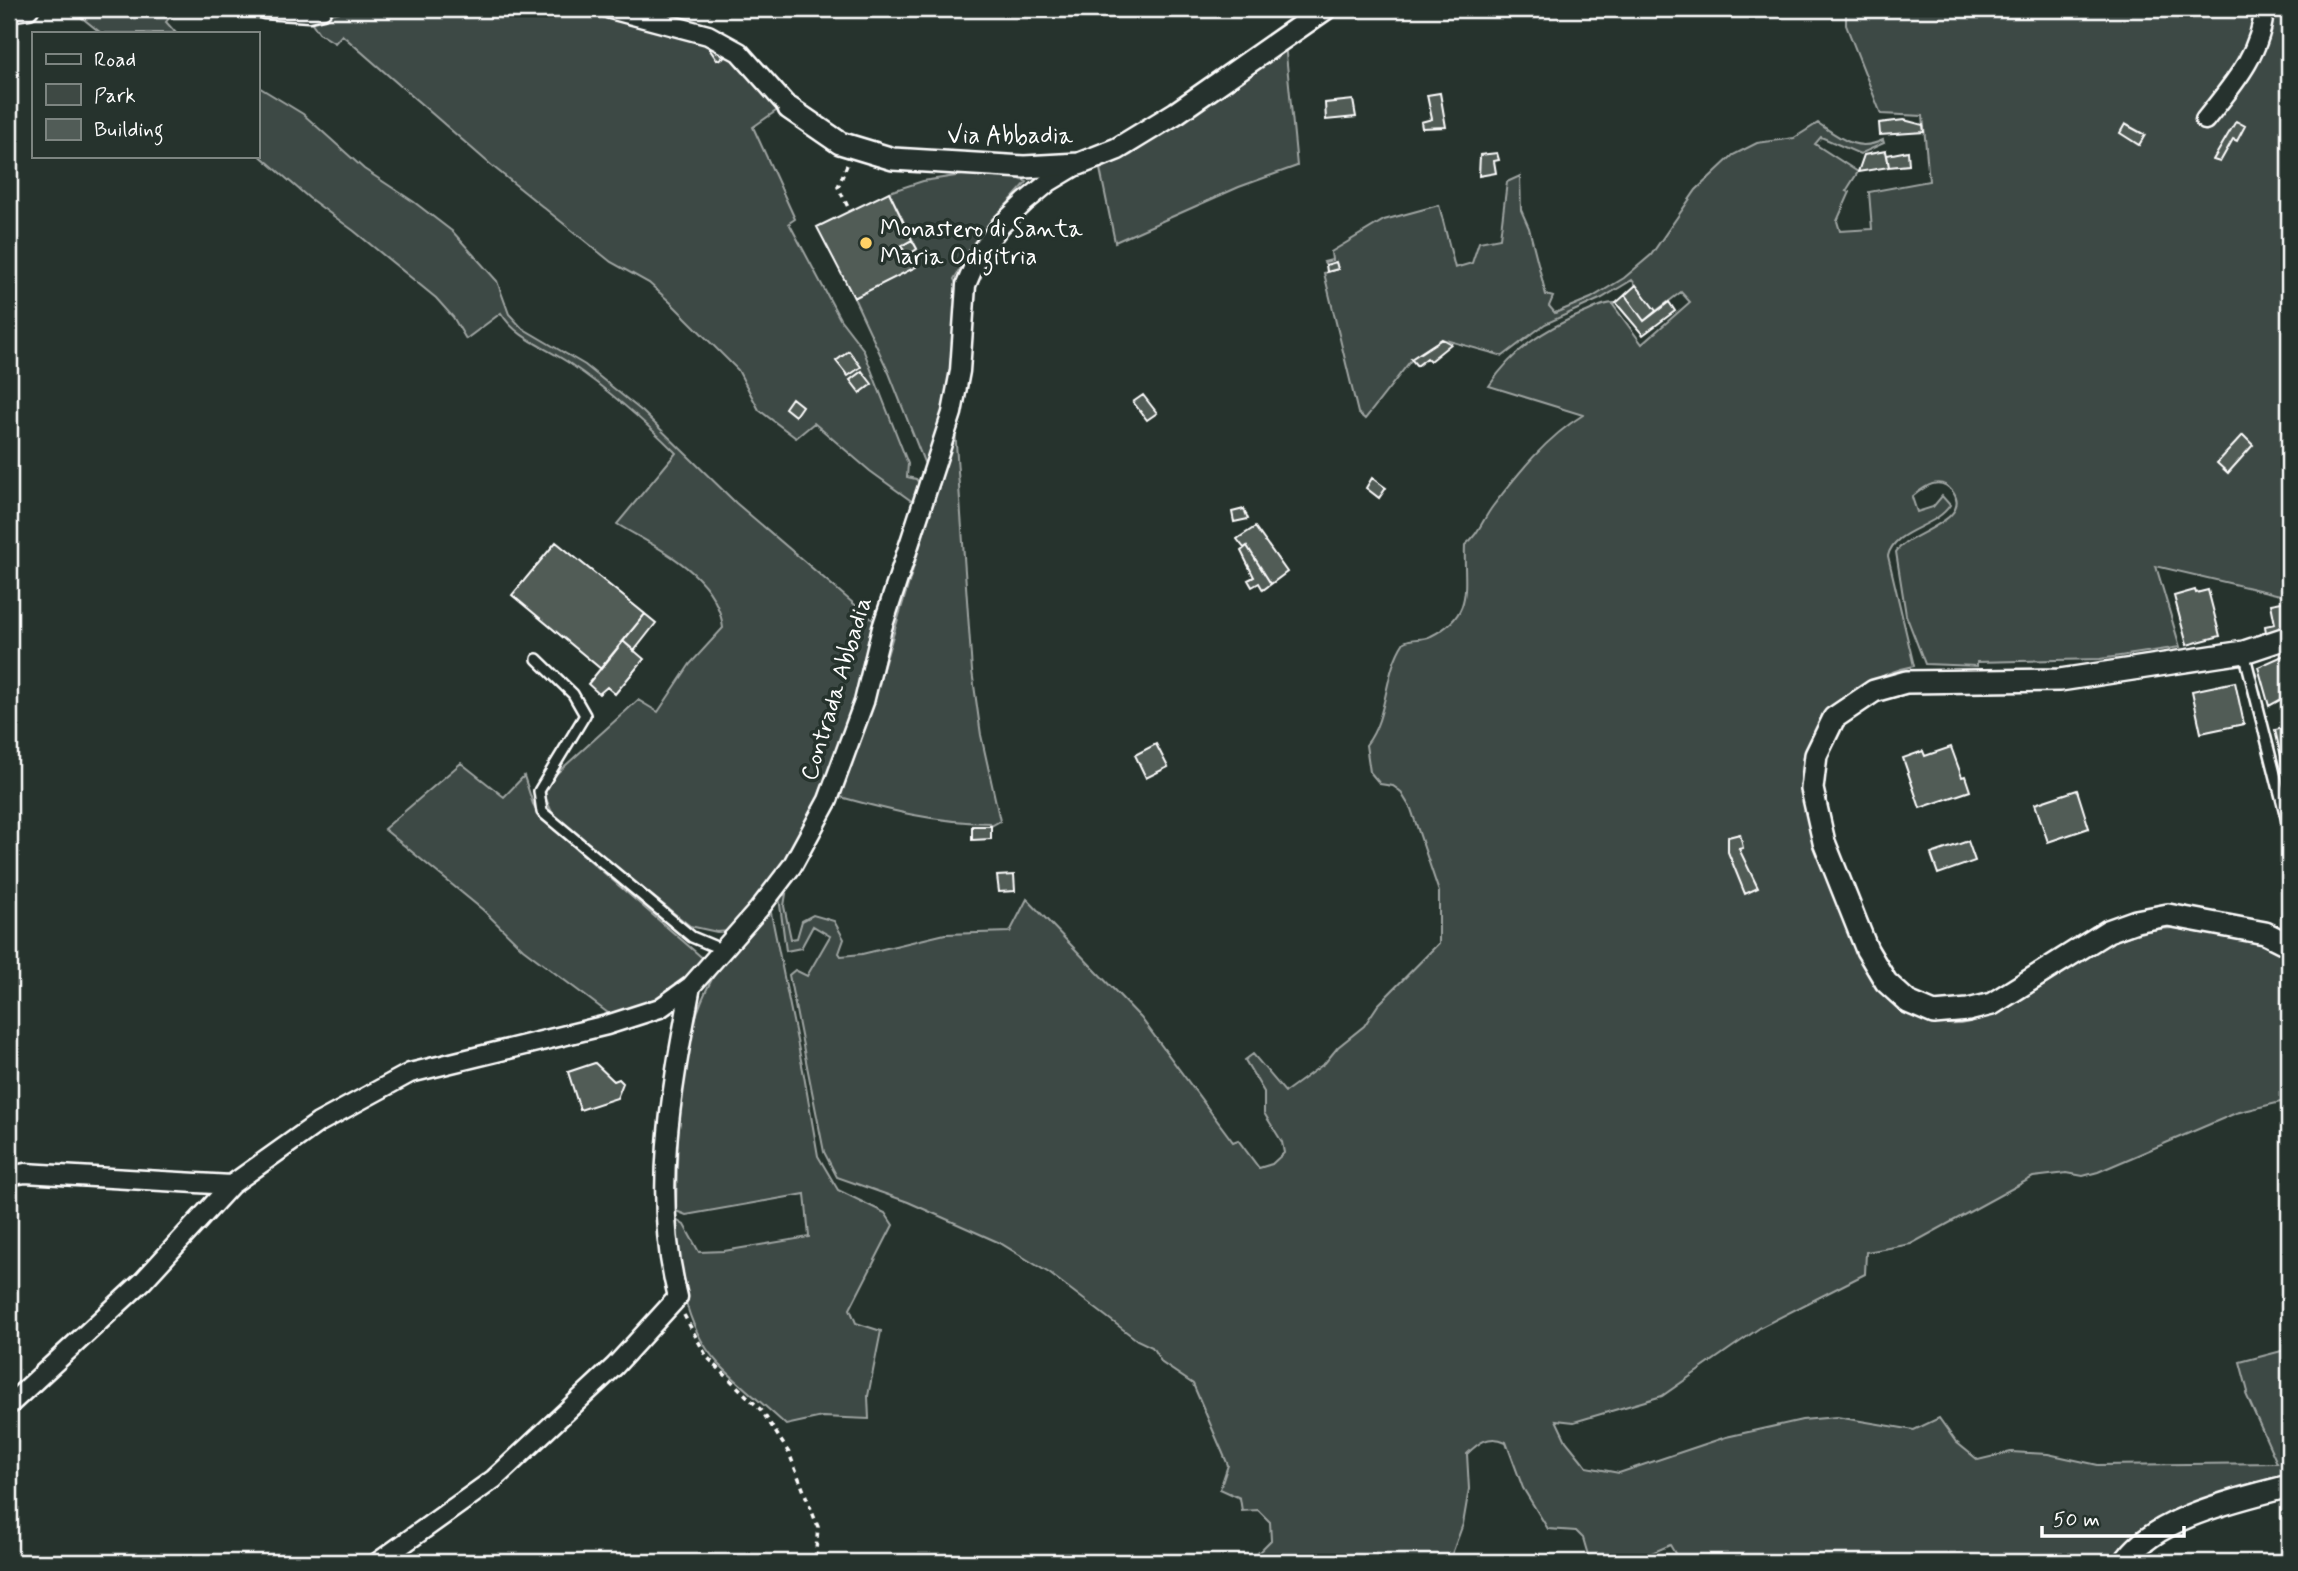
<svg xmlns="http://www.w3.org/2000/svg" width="2298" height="1571" viewBox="0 0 2298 1571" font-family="Mynerve,sans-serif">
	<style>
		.green { fill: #3e4944; stroke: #9ea4a2; stroke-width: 2 }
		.building { fill: #515c57; stroke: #fff; stroke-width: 2 }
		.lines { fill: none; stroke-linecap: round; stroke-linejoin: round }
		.service-casing { stroke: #fff; stroke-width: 14 }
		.minor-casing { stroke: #fff; stroke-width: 23 }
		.tertiary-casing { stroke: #fff; stroke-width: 26 }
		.path { stroke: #fff; stroke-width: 3.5; stroke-dasharray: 5 5; stroke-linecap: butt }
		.service { stroke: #26332d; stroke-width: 9 }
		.minor { stroke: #26332d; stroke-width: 18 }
		.tertiary { stroke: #26332d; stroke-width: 21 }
		.poi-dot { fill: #ffd166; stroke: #26332d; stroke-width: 2.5 }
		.labels { text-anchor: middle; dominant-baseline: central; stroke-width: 7; stroke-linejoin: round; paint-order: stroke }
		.street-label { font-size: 24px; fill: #fff; stroke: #26332d }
		.poi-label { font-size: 24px; fill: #fff; stroke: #26332d; text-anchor: start }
	</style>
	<rect width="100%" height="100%" fill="#26332d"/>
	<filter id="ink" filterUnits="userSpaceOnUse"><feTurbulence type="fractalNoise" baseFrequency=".0143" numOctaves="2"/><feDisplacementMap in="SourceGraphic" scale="14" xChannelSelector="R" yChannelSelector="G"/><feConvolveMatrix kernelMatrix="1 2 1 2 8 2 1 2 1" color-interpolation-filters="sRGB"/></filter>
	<g filter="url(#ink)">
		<path class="green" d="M71,9H176L166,22L176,33H101Z
			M234,9L326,15L354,9H610L707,36L717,60L731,56L776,103V111L753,127L795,219L789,223L840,319L863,349L908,464L907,477L916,479L921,485L917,505L870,471L814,423L796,438L759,410L738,370L670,302L649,283L611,262L491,165L342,35L335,43L319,33L312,23L314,19H279Z
			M1846,9H2289V597L2156,566L2180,647L2100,659L1977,662V666L1925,664L1906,615L1896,552C1906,534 1973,521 1953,492C1940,475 1925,486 1912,497L1917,512L1933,507L1942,496L1950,505C1936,528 1894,529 1888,556L1914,666C1845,679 1816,736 1818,803C1819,827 1837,865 1845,889C1853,914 1858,946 1871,969C1878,982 1900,994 1911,1003C1918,1008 1928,1019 1936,1022C1989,1039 2069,961 2116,941C2170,917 2239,928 2289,954V1100L2236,1113L2098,1172L2083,1176L2067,1173L2033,1177L1911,1244L1866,1252L1865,1274L1761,1327L1662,1396L1574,1422L1556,1420L1566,1441L1587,1467L1619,1473L1726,1437L1802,1420L1837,1417L1914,1430L1939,1418L1956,1442L1978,1460L2011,1452L2048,1454L2098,1465L2277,1463L2246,1394L2248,1392L2240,1362L2289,1349V1481L2212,1501L2122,1562H1680L1670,1545L1631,1562H1590L1583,1538L1576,1531L1548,1529L1523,1488L1506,1442C1489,1434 1478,1443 1467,1454L1469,1489L1463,1524L1449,1562H1249L1271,1540L1270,1522L1258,1510L1242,1511L1240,1498L1220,1489L1228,1465L1193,1384L1162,1363L1152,1347L1137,1340L1049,1273L1000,1243L908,1202L837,1177L824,1152L789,975L795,970L807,976L830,936L813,926L801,948L786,951L779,897L786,894L784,906L791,939L797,938L802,921L813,915L834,921L844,939L839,953L841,956L862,954L945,934L1010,932L1027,899L1141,1018L1233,1142L1238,1140L1259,1168L1272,1164L1284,1153L1282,1142L1264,1113V1092L1245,1060L1253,1054L1285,1092L1325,1063L1338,1047L1364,1026L1378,1005L1439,943V892L1411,809L1400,791L1393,786L1380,784L1370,772L1366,745C1389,716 1383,673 1404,642C1413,637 1422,641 1431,636C1476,614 1463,585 1465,545C1479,534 1483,519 1493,506C1519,472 1546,438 1583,415L1489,386C1513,350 1544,329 1584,313C1594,309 1605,302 1616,303L1613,305L1642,344L1690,302L1681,292L1656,311L1632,280L1602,298L1545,324L1503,356L1442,339L1412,359L1365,419L1358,413L1324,273L1338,269L1336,263L1326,265L1324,262L1332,260L1331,252L1384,220L1439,205L1455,268L1472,263L1479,242L1500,238L1507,182L1520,176L1521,210L1529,228L1546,295L1553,297L1549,306L1555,313L1591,298L1624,278L1651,255L1696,190L1733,155L1757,143L1794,138L1818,123C1840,138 1857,153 1883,140L1884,143L1860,154L1821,137L1815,144L1858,172L1846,191L1850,192L1837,221L1840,231L1872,229L1869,192L1929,181L1923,116L1881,114L1846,25Z
			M1285,44L1297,166L1239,187L1115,242L1100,169L1131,155Z
			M257,86L303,114L364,169L414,202L453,232L497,281L509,314L522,328L585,365L643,412L736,503L881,627L828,782L783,870L730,931L717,932L690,926L554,817L546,799L545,784L638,700L658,712L690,664L723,628C717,573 658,549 617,524L676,453C643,420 607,389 569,363C544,346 517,339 501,313L466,339L453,317L436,298L354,231L309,198L257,153Z
			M969,174L1011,175L1027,182L984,230L954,279L958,288L947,399L928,460L924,462L889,373L854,298L915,267L908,255L917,249L889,192L923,181Z
			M955,429L972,671L981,735L1000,821L991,826L990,823C938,823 887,810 837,796L877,689Z
			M461,763L504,797L524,776L533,804L542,819L706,961C679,985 649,1012 612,1016L523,949L483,910L384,829Z
			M770,908L803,1070L818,1156L838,1190L885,1213L893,1225L850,1309L856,1323L881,1331L868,1396L869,1419L822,1417L786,1425C764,1404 739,1385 718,1363C683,1325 677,1269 676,1220L684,1225L699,1252L724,1251L809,1237L805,1194L686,1215L676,1211C678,1136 675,1046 712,979C726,952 750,930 770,908Z"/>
		<path class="building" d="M711,40L729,55L717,60L710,50Z
			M1440,93L1446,127L1422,128L1421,122L1432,119L1427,95Z
			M1353,100L1356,117L1326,120L1325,103Z
			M1904,120L1923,125L1924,132L1880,135L1879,123Z
			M2236,121L2245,126L2237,141L2233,139L2220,162L2213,160Z
			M2125,124L2145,135L2139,145L2120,133Z
			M1886,151L1889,167L1858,172L1864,155Z
			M1908,151L1909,165L1889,167L1887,155Z
			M1497,153L1499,160L1494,161L1496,173L1479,176L1480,155Z
			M889,192L912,240L901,246L916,267L854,298L817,227Z
			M912,240L917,249L907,256L901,246Z
			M1336,262L1338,269L1327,272L1326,265Z
			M1636,285L1656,311L1644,321L1625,295Z
			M1625,295L1644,321L1669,302L1675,311L1643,335L1616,303Z
			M1442,339L1451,344L1430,361L1427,358L1417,366L1411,359Z
			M849,351L861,367L848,376L836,361Z
			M862,371L872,384L860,393L850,380Z
			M1143,395L1157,413L1147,420L1133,402Z
			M792,398L802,406L795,416L785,408Z
			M2243,435L2253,445L2228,473L2217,463Z
			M1372,478L1386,488L1379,498L1366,488Z
			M1244,509L1248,519L1234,522L1232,512Z
			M1255,527L1287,572L1271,584L1247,546L1244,548L1237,539Z
			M556,542L645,614L601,669L512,595Z
			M1247,546L1271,584L1263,590L1259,583L1252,587L1248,580L1254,577L1241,551Z
			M2195,590L2196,593L2208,590L2220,636L2187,645L2174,596Z
			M2287,601L2289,628L2266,633L2265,626L2275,624L2271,604Z
			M645,614L656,623L634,651L623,641Z
			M623,641L644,659L615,694L607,687L599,694L588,684Z
			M2289,653V695L2269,706L2258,667Z
			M2235,682L2244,724L2201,733L2192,691Z
			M2289,727V764L2283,765L2275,730Z
			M1156,744L1168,767L1146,778L1135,755Z
			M1951,747L1962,777L1965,776L1970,791L1920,808L1903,758L1923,751L1925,756Z
			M2077,790L2089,828L2048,842L2035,804Z
			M972,826H991V839L972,840Z
			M1740,834L1743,848L1739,849L1758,888L1745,894L1728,852V837Z
			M1968,841L1975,861L1938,874L1931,854Z
			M1014,875L1015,891L999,892L997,876Z
			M595,1063L614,1081L619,1079L623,1083L617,1098L580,1110L568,1072Z"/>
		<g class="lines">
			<g class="service-casing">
				<path id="service" d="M2244,652L2289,829
					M537,659L573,694L585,715L539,791L542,812L692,937L723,950"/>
			</g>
			<g class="minor-casing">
				<path id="minor" d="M264,9L309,12L322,9
					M610,9L708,35L739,52L789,108
					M9,12L29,9
					M2205,120C2231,87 2262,53 2264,9
					M9,1176L25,1173L231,1185
					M9,1405L143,1281L231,1185L318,1123L410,1073L607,1025L660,1008L691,986L759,909L792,866L828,800L864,702L882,628L952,413L960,371L966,285L980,252L1001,225L1025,202L1049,182L1079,164
					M378,1562L494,1479L615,1366L678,1297C651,1194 672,1088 691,986"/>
			</g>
			<g class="tertiary-casing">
				<path id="tertiary" d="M789,108L840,143L893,159L1024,167L1079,164L1117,149L1176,113L1325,9
					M2289,637L2244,652L2060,680L1906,682L1874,691L1834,718L1816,755L1812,789L1824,842L1867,950L1886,982L1908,1002L1934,1013L1968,1010L1992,1004L2108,931L2136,921L2168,915L2265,933L2289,945
					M2125,1562C2154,1517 2240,1499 2289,1486"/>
			</g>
			<path class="path" d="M847,165L838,187L850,211
				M684,1315L707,1357L762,1411L789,1453L818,1527L815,1562"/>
			<use href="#service" class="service"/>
			<use href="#minor" class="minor"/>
			<use href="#tertiary" class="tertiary"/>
		</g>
	</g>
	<circle class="poi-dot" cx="866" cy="243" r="7"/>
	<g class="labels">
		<g class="street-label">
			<text x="1010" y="136">Via Abbadia</text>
			<text transform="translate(837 689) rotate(-73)">Contrada Abbadia</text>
		</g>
		<g class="poi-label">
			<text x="880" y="229">Monastero di Santa<tspan x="880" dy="28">Maria Odigitria</tspan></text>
		</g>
	</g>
	<rect width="2298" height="1571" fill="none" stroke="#26332d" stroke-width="35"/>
	<rect x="18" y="18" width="2263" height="1536" fill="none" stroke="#fff" stroke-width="2.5" filter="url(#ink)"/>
	<rect x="32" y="32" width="228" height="126" fill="#26332d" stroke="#7d8581" stroke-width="2"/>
	<rect x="46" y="54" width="35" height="10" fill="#26332d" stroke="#7d8581" stroke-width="2"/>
	<text x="94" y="66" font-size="21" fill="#ffffff">Road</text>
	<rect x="46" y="84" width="35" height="21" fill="#3e4944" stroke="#7d8581" stroke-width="2"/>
	<text x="94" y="102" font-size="21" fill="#ffffff">Park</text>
	<rect x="46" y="119" width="35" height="21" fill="#515c57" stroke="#7d8581" stroke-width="2"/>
	<text x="94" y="136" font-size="21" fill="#ffffff">Building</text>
	<path d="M2042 1526v10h142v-10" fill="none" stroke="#ffffff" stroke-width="3.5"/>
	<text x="2053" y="1526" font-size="21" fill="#ffffff" stroke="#26332d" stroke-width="5" paint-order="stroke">50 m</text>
</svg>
